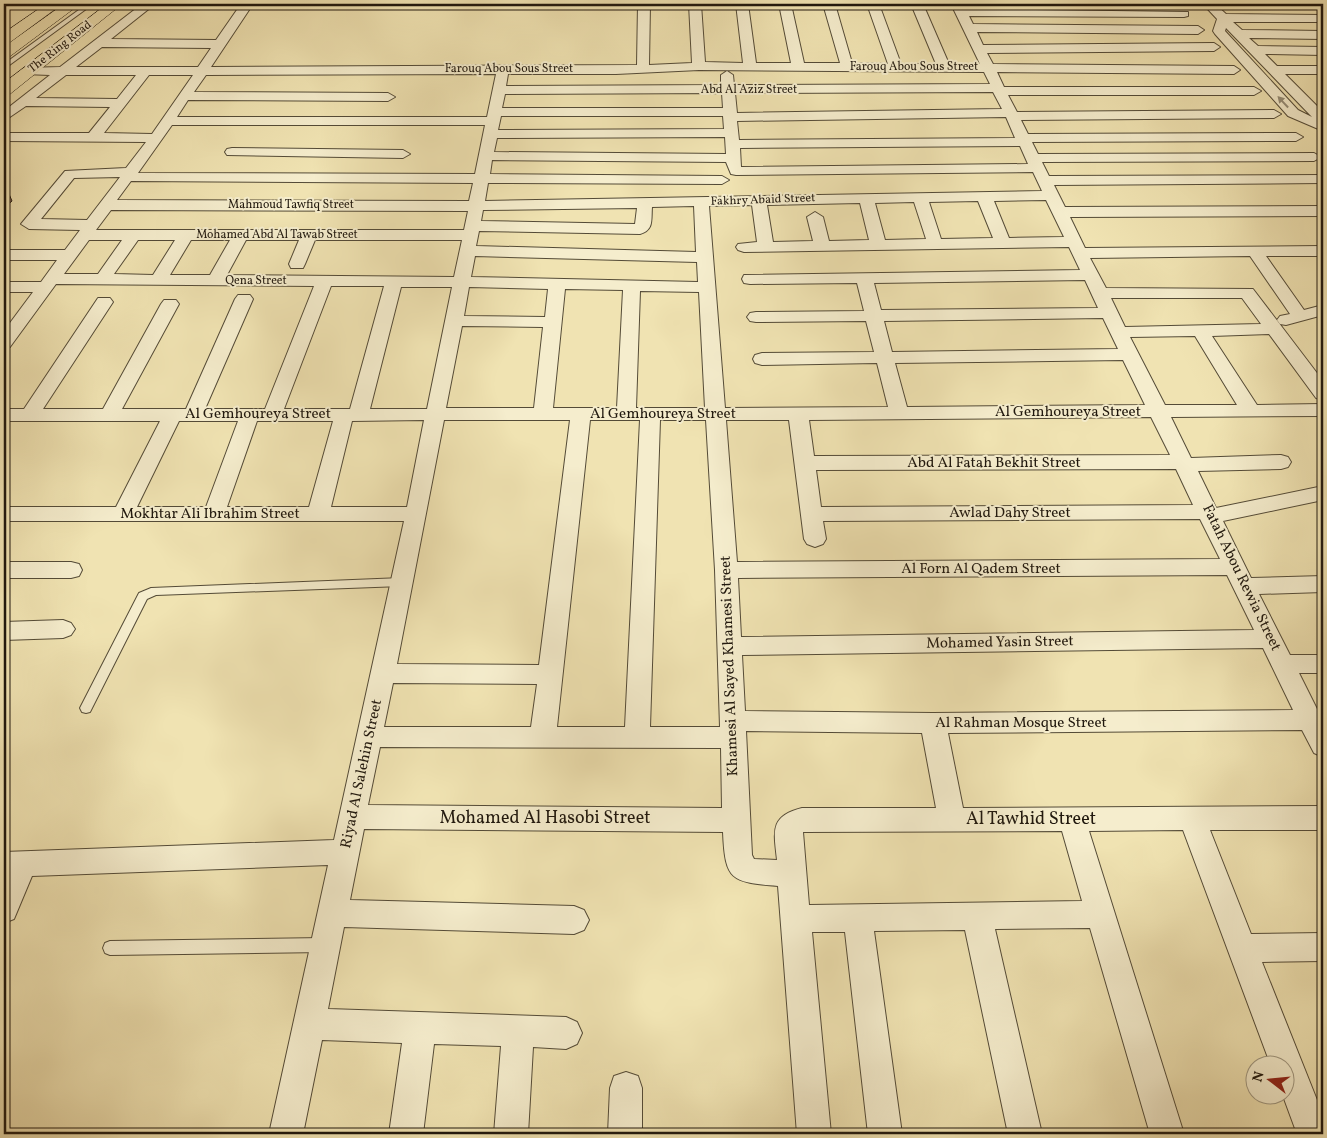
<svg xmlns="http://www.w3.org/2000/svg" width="1327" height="1138" viewBox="0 0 1327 1138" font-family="Vollkorn,serif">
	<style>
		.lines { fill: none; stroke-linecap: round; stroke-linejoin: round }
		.service-casing { stroke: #544b37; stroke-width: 2 }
		.minor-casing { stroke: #544b37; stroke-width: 2 }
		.trunk-casing { stroke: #20180e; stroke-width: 1 }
		.motorway-casing { stroke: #20180e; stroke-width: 1 }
		.service { fill: #f5edcd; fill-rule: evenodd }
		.minor { fill: #f5edcd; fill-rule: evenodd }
		.trunk { fill: #f0e3b2; fill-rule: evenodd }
		.motorway { fill: #f0e3b2; fill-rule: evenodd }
		.shaded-wall { fill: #a27f6a; stroke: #20180e }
		.oneway { fill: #958d77 }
		.labels { text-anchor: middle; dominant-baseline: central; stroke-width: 4; stroke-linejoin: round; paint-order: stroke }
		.far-street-label { font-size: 12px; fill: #20180e; stroke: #f5edcd }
		.street-label { font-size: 15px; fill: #20180e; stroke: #f5edcd }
		.near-street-label { font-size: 18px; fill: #20180e; stroke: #f5edcd }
	</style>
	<rect width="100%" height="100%" fill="#f0e3b2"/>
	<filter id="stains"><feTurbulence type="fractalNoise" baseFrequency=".004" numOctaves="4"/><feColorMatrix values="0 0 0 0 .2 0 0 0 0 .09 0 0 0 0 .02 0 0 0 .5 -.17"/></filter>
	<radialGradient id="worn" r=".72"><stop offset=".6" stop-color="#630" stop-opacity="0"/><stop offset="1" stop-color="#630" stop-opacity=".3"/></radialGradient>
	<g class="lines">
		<g class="service-casing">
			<path id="service" d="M87,4H93L4,69V64Z
				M402,578L408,582L402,586L156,595L147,599L90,712L86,713L82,712L80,708L139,593L151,588Z
				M324,938L329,940L331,945L329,950L324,952L110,955L105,953L103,948L105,943L110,941Z"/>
		</g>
		<g class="minor-casing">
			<path id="minor" d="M4,4H14L5,10Z
				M142,4H155L111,39L216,40L241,4H253L211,67L637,65L638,4H650L649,65L692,63L689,4H701L705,62L743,63L736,4H748L756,63H791L779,4H791L804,63H840L823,4H835L852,63L888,64L867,4H879L901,64H936L911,4H923L949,64H980L951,4H963L965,9L1188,12V16L1184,17L969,16L973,24L1198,26L1204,30L1198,34L977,32L983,45L1214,43L1220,47L1214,51L987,53L993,64L1234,66L1240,70L1234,74L997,72L1004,87H1254L1261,91L1254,95H1008L1017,112L1274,110L1281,114L1274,118L1021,120L1028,134L1296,133L1303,137L1296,141L1032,142L1038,154L1314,153L1321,157L1314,161L1042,162L1049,176L1323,175V183L1054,185L1065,207L1323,206V216L1070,217L1085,248L1323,246V256H1266L1304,310L1323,305V315L1286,325L1280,324L1277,320L1280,316L1290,314L1250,256L1090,258L1106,288L1253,289L1323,381V400L1316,398L1269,334L1212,336L1257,405L1323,404V416L1171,417L1191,458L1281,455L1288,457L1291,462L1288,467L1281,469L1198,471L1216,508L1323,486V500L1223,521L1251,578L1323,576V592L1259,594L1290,655H1323V673H1299L1323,721V757L1314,753L1302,730L948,733L963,808L1323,806V830H1210L1251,934L1323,933V961L1262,962L1323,1115V1134H1297L1283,1096H1284V1066H1271L1183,830L1089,831L1184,1134H1150L1090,928L995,929L1042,1134H1008L965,930L874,931L902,1134H868L845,932H812L831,1134H797L778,886C731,882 725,881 723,832L364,829L350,900L574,906L584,910L589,920L584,930L574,934L344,927L328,1009L566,1017L577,1022L582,1033L577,1044L566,1049L533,1047L528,1134H494L501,1046L434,1044L423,1134H389L402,1043L322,1040L303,1134H269L328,865L32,876L14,919L4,923V852L334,840L404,521H4V507H116L160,421H4V409H24L98,298H110L113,302L43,409H103L161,304L164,300H176L179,304L122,409H186L235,299L238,295H250L253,299L205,409H265L314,286L56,284L10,347L4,348V331L33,292H4V282H41L57,260H4V250H65L80,230L29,229L21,224L65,171L126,168L146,142L4,141V133H89L110,107L26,106L4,121V111L50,75L24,74L23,71L24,68L60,67ZM102,47L211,48L198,67H76ZM699,70L984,72L990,84L734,85L733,75L727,71L721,75V85L506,86L508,74H616ZM496,74L487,117H177L188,100L388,101L395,97L388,93L194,92L206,75ZM66,75H136L117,99L36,98ZM149,75H193L152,134L104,133ZM993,92L1002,109L737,113L735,93ZM722,93L723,108H502L505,94ZM501,116H723L724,129L498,130ZM1006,117L1015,138L739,140L737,121ZM172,125H485L475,174L138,173ZM725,137L726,154L494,152L497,138ZM1020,146L1028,164L741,167L740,148ZM492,160L726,162L731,174L736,175L1033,172L1042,191L485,201L488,183L722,184L729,180L722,176L490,174ZM120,177L87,220L41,219L74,178ZM131,181L473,183L469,201L117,200ZM1046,200L1064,237L1009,238L994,201ZM978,201L993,238L941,239L929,202ZM914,202L926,239L885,240L875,203ZM860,203L869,240L829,241L823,217L815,212L807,217L813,241L773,242L767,205ZM752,205L757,242L738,244L736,247L738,250L744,252L1069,247L1080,270L744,275L742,279L744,283L750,284L857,283L864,311L756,312L750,313L747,317L750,321L756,322L866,321L874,352L762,353L755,355L753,359L755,363L762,365L877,363L888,407L725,408L709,206ZM694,206L696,252L476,246L479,231L640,234C654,230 651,220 652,207ZM637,208L635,224L481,221L483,210ZM111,210L468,211L464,230H96ZM89,240H122L98,274H64ZM138,240H175L153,275L114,274ZM191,240H230L210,275H170ZM246,240H299L289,264L291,268H303L305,264L315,240H462L454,277L227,275ZM475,256L697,262L698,282L471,277ZM1085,280L1098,308L881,310L874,283ZM331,286H384L350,409H284ZM401,287H452L427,409H370ZM469,287L548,289L545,317L464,316ZM565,289L623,290L617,408H553ZM640,291L699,292L705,408H636ZM1111,298H1242L1261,324L1125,327ZM1103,318L1118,349L892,352L884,321ZM462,326L543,327L534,408H446ZM1195,336L1237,405H1165L1130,337ZM1123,360L1145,405L907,407L895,363ZM1151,417L1170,455L814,456L809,420ZM424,420L407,507H331L352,421ZM444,420H570L539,665L397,664ZM590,420H640L625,727H557ZM660,420H706L715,570L720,727H650ZM726,420H789L804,539L807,544L815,547L823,544L826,539L823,521L1200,519L1220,559L737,562ZM179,421H238L206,507H137ZM257,421H333L309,507H227ZM1176,469L1193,505L821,507L816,470ZM1227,575L1254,630L741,637L738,578ZM1263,648L1293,710L933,713L745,711L742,655ZM393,683L537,684L531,727H384ZM746,731L922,733L936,808H802C769,816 774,832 777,860L754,859L752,855ZM380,747L721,748L722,808L368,805ZM1062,831L1082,901L809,905L803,832Z
				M1203,4H1215L1226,14L1323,15V22H1233L1242,30L1323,31V39L1249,38L1258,46L1323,47V55L1265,54L1277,66H1323V74H1285L1323,112V131L1288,116L1215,34L1213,31L1217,19ZM1226,28L1312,117L1298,110L1225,31Z
				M232,148L403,150L410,154L403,158L227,155L225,152L227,149Z
				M4,562H71L79,564L82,570L79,576L71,578H4Z
				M63,620L71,623L75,629L71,635L63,638L4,640V622Z
				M626,1072L638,1076L642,1088V1134H608L610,1088L614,1076Z"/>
		</g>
		<g class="trunk-casing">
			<path id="trunk" d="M46,4H62L9,43L4,44V33Z"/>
		</g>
		<g class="motorway-casing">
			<path id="motorway" d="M64,4H80L9,57L4,58V47Z
				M107,4H122L10,94L4,96V83Z"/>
		</g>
		<use href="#service" class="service"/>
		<use href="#minor" class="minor"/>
		<use href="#trunk" class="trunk"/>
		<use href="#motorway" class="motorway"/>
	</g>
	<path class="shaded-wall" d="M6,187L12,201L4,208V189Z"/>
	<defs><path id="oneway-solid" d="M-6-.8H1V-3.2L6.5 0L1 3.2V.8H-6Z" transform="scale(1.25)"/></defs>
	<use class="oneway" href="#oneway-solid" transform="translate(1283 102) rotate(-133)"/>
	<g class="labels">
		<g class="far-street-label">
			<text transform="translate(60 47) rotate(-38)">The Ring Road</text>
			<text x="914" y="67">Farouq Abou Sous Street</text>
			<text x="509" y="69">Farouq Abou Sous Street</text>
			<text x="749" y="90">Abd Al Aziz Street</text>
			<text transform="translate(763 200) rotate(-2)">Fakhry Abaid Street</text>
			<text x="291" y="205">Mahmoud Tawfiq Street</text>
			<text x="277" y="235">Mohamed Abd Al Tawab Street</text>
			<text x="256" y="281">Qena Street</text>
		</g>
		<g class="street-label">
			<text x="1068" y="412">Al Gemhoureya Street</text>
			<text x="258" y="414">Al Gemhoureya Street</text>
			<text x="663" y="414">Al Gemhoureya Street</text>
			<text x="994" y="463">Abd Al Fatah Bekhit Street</text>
			<text x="1010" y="513">Awlad Dahy Street</text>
			<text x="210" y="514">Mokhtar Ali Ibrahim Street</text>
			<text x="981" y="569">Al Forn Al Qadem Street</text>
			<text transform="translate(1241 578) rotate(64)">Fatah Abou Rewia Street</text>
			<text transform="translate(1000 643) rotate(-1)">Mohamed Yasin Street</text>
			<text transform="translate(730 666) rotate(-92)">Khamesi Al Sayed Khamesi Street</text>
			<text x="1021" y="723">Al Rahman Mosque Street</text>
			<text transform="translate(362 774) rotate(-78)">Riyad Al Salehin Street</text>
		</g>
		<g class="near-street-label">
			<text x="545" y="818">Mohamed Al Hasobi Street</text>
			<text x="1031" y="819">Al Tawhid Street</text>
		</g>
	</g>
	<rect width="1327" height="1138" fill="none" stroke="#f0e3b2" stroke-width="20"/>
	<rect x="5" y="5" width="1317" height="1128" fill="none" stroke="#20180e" stroke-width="2.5"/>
	<rect x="10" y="10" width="1307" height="1118" fill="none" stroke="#20180e"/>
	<g transform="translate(1270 1080) rotate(286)"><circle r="24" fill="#f5edcd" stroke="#a09881"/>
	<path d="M0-4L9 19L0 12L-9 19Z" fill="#8f2418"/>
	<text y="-8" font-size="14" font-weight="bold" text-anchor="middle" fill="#20180e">N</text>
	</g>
	<rect width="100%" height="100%" filter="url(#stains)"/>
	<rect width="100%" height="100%" fill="url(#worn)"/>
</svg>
